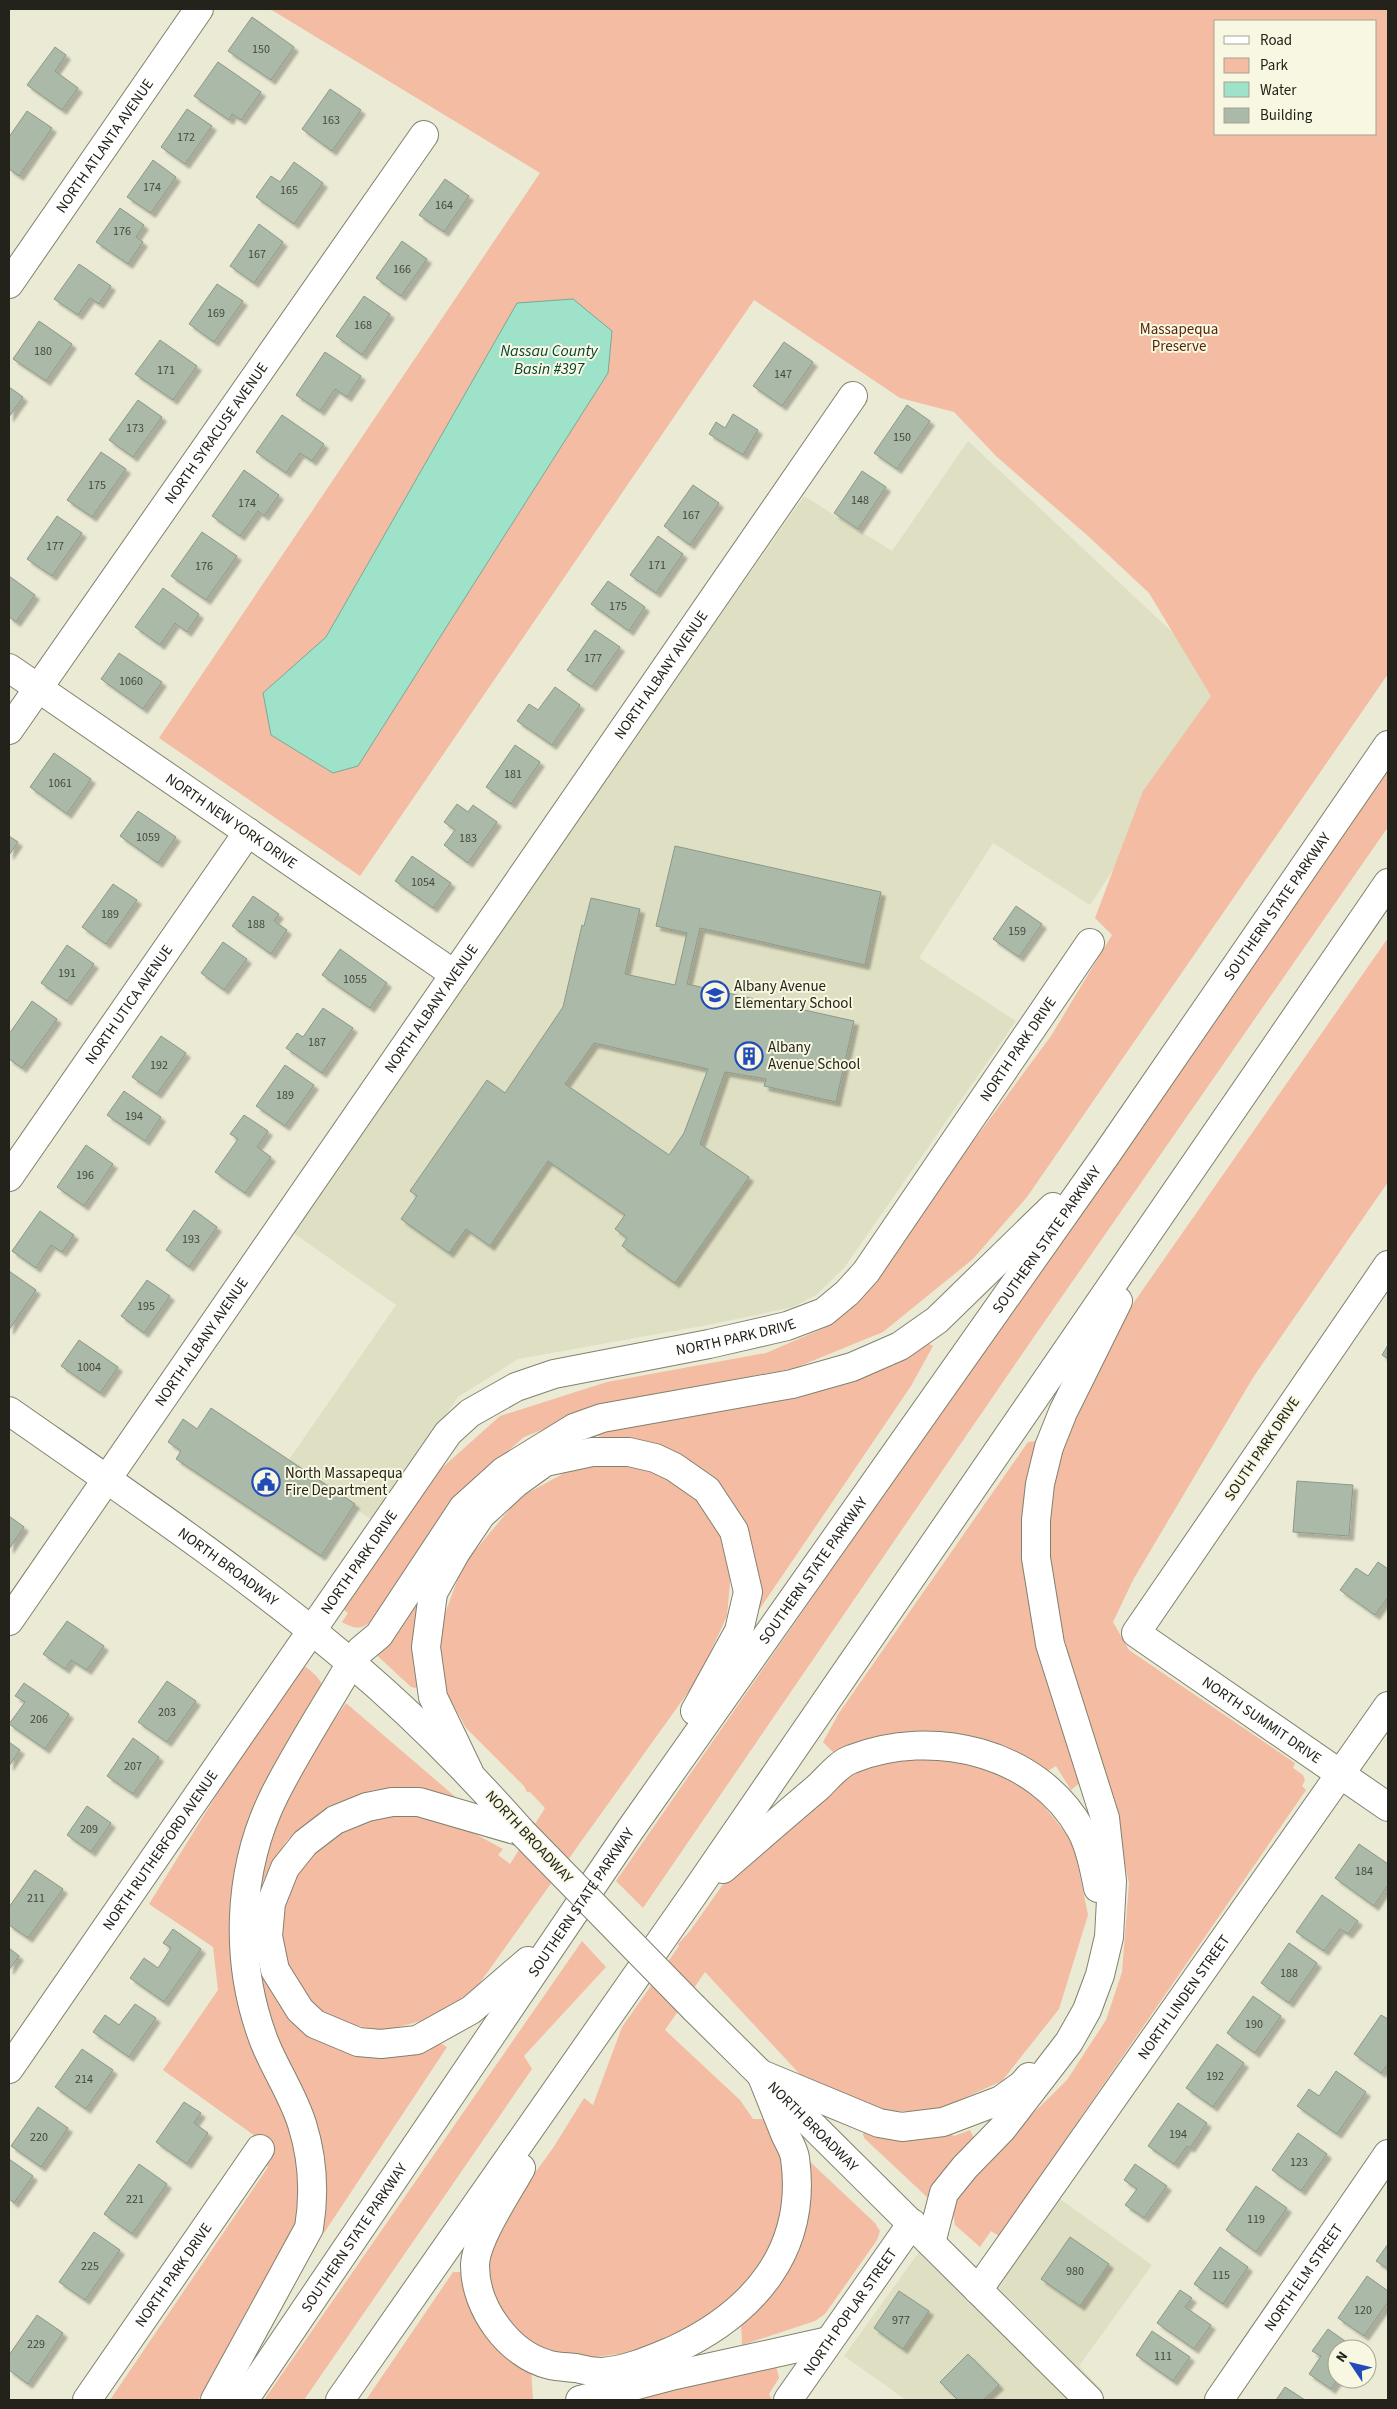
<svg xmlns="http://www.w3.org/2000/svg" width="1397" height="2409" viewBox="0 0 1397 2409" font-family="'Source Sans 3',sans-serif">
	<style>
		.built { fill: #dfdfc3 }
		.green { fill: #f3bca3; fill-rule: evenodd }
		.water { fill: #9ee2ca; stroke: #79a996 }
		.building { fill: #abb9a8; stroke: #8c9988; fill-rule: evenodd; filter: url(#shadow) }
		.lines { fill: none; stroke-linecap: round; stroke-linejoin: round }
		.minor-casing { stroke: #81816e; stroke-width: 30 }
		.major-casing { stroke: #81816e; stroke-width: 30 }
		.highway-casing { stroke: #81816e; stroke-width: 30 }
		.minor { stroke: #fff; stroke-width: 28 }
		.major { stroke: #fff; stroke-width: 28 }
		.highway { stroke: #fff; stroke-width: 28 }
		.major-bridge-casing { stroke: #81816e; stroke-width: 30; stroke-linecap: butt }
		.major-bridge { stroke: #fff; stroke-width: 28 }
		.labels { text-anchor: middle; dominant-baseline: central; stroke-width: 4; stroke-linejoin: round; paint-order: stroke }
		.number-label { font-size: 12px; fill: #45483e }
		.street-label { font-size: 15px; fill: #23231b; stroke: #f8f8e2 }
		.park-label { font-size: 15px; fill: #582408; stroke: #f8f8e2 }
		.poi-label { font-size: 15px; fill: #23231b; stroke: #f8f8e2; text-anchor: start }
		.water-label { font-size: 16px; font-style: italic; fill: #064233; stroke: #f8f8e2 }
	</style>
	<defs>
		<filter id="shadow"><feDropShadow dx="4.5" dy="4.5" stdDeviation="1" flood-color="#0004"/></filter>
	</defs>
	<rect width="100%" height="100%" fill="#ebebd5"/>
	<path class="built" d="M968,441L1232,688L1090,905L993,843L919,958L1016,1021L844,1268L816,1295L793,1307L708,1325L518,1359L458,1397L372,1520L288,1461L396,1305L289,1230L804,496L892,551Z
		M1056,2196L1152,2265L1079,2366L1102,2390L1094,2400H906L844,2356L932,2234L995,2279Z"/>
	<path class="green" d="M270,9H1388V674L1027,1197L973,1259L883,1332L795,1368L610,1403L524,1437L458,1495L370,1622C361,1631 352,1628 342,1622L348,1613L340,1607L434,1475L500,1416L607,1382L766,1353L831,1325L884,1272L918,1216L1051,1036L1112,935L1095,918L1143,791L1211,696L1149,593L1088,536L996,456L954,412L900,398L754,300L360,876L159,738L540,173ZM1216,21H1376V134H1216Z
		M1388,767V827L1029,1344L643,1908L616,1881Z
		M1388,938V1182L1254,1376L1133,1580L1113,1622L1129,1650L1295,1763L1293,1768L1303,1775L1305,1780L1302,1786L1306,1790L999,2236L991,2231L980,2247L955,2225L953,2213L959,2190L989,2157L1067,2080L1106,2020L1122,1972L1129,1883L1115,1819L1058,1634L1045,1540L1058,1442L1091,1364Z
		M924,1341L933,1346L911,1386L759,1610L752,1605L717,1485L669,1449L597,1436L547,1451L590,1428Z
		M1037,1441L1022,1531L1030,1613L1055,1703L1082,1781L1071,1790L1056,1766L1046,1772L996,1745L948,1732L898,1733L833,1752L823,1742L839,1713L1028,1442Z
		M586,1461L652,1464L703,1501L732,1560L727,1616L699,1677L479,1984L440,2016L383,2031L331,2020L293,1985L276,1940L284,1885L322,1836L390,1807L433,1811L503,1849L498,1855L510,1864L545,1808L530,1792H527L524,1786L466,1728L444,1688L437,1635L463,1565L519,1498Z
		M442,1554L419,1684L416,1688L411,1687L369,1648Z
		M306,1667C318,1677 325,1682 322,1698L267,1778L245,1833L235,1891L304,2189L290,2256L258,2313L198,2400H110L268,2167L265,2165L273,2149L163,2070L218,1990L213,1947L149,1904L263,1720L297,1671Z
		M346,1703L459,1800L423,1789L374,1790L329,1806L287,1840L260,1886L254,1922L262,1977L291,2017L327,2045L370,2055L431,2045L442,2044L447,2047L324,2233L317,2229L272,2032L254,1979L253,1882L285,1789Z
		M949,1754L1026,1784L1073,1842L1088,1915L1059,2009L1002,2081L935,2111H875L808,2083L705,1972L665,2030L740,2100L753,2119H763L784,2161L788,2208L770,2257L718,2311L642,2351L579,2359L536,2348L499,2322L484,2272L492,2232L553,2148L584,2098L593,2105L622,2027L679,1946L678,1944L690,1931L731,1873L857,1764Z
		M582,1941L606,1967L524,2056L532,2069L304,2400H264Z
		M943,2129L954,2136L970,2130L974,2138L941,2174L932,2199L928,2198L864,2138L863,2134L865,2130Z
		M806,2158L875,2223L880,2231L877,2240L825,2314L815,2321L742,2345L741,2320C753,2309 766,2298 777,2285C808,2249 806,2203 806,2158Z
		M453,2272H464L468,2304L502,2353L531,2368L533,2400H366Z
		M771,2364L777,2369L779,2378L769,2394L772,2400H611Z"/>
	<path class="water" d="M573,299L612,331L608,373L358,766L333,773L271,735L263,693L326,637L517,303Z"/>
	<path class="building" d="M252,17L294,47L271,80L228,51Z
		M55,47L66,55L55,71L78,88L62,110L27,85Z
		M218,62L261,92L241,120L232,114L229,120L194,96Z
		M330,89L361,110L332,151L302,129Z
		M187,109L212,126L185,164L161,147Z
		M27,111L52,128L19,176L9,169V137Z
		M153,160L176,177L151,213L127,197Z
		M294,162L323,183L294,224L256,197L271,176L280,182Z
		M445,179L469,196L444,232L419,215Z
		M120,208L144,225L136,237L143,242L128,264L96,242Z
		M259,224L283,242L254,283L230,266Z
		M402,241L427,259L401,296L376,278Z
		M79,264L111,286L99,304L90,298L78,315L54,299Z
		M217,284L243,301L214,342L189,324Z
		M364,296L390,314L362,355L336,336Z
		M39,321L72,344L46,381L13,359Z
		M160,340L197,366L173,400L135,374Z
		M784,342L813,362L782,406L753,386Z
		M325,352L361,376L347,397L335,389L320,411L296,395Z
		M9,387L23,397L9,417Z
		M138,400L162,417L133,457L109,440Z
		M907,405L930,421L897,469L874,453Z
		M733,414L758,430L743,455L709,434L716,422L725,428Z
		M282,415L324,444L312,461L300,453L286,473L256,452Z
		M101,452L126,469L92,517L67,500Z
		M244,470L279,495L264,516L258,511L240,536L212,516Z
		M862,471L886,487L858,529L834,513Z
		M693,485L719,503L690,545L664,526Z
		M57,516L82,533L52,576L27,559Z
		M202,532L237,556L206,600L171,576Z
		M658,536L683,554L656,593L630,575Z
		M9,576L35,595L16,622L9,617Z
		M608,581L645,607L629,631L591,604Z
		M163,588L199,614L187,632L175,623L160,645L135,627Z
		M595,630L620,647L592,687L567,670Z
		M119,653L162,682L143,709L101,679Z
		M555,687L580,705L552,745L517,721L529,704L538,710Z
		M515,745L540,762L511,804L486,787Z
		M54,753L91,779L67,814L30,787Z
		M457,804L468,812L473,805L497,822L468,863L444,845L455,830L444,822Z
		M138,811L176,837L158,863L120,836Z
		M9,836L18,842L9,855Z
		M675,846L881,892L865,965L700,928L687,984L854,1021L836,1102L764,1086L766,1079L725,1072L700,1144L749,1177L675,1283L622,1246L627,1238L615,1229L625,1215L548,1161L490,1246L466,1229L449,1253L401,1219L417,1196L410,1191L487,1080L505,1093L563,1007L582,925L584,926L591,898L640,909L625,974L675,985L687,933L656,926ZM594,1043L708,1069L684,1133L669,1155L565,1084Z
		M412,856L451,883L433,908L395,881Z
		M113,884L137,900L106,944L82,927Z
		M253,896L279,914L274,921L287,930L271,954L232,926Z
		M1016,906L1042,924L1019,957L993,939Z
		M223,942L247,959L224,990L201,973Z
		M67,945L94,964L67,1001L41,983Z
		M340,949L387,983L370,1008L322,975Z
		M32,1001L57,1019L22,1068L9,1059V1034Z
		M323,1008L353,1028L322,1073L286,1048L297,1033L303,1037Z
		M161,1036L186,1053L157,1094L132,1077Z
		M285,1065L314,1085L285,1126L256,1106Z
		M124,1091L161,1117L145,1141L107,1115Z
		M244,1115L268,1131L257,1147L271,1157L245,1193L215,1172L238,1139L230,1134Z
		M86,1145L113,1164L84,1206L57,1187Z
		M194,1210L217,1227L189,1267L166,1250Z
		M40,1211L74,1235L62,1252L51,1245L36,1268L12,1251Z
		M9,1271L36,1290L9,1330Z
		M147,1280L170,1296L144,1333L121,1316Z
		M79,1340L118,1367L100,1393L61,1366Z
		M1388,1345V1359L1382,1355Z
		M211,1408L355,1504L321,1556L176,1459L181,1451L168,1442L183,1419L197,1429Z
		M1297,1481L1353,1485L1349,1536L1293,1532Z
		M9,1516L24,1527L9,1549Z
		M1378,1562L1388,1569V1597L1375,1615L1340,1590L1356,1568L1368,1576Z
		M67,1621L104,1646L87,1670L71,1660L65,1669L43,1654Z
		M167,1681L196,1701L167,1742L138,1722Z
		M24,1683L69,1714L45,1749L9,1724L25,1702L15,1696Z
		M133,1738L159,1757L133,1794L107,1776Z
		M9,1742L20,1750L9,1766Z
		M87,1806L111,1823L91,1852L67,1835Z
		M1359,1844L1388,1864V1885L1374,1906L1335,1878Z
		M35,1870L63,1889L28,1938L9,1925V1907Z
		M1322,1895L1358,1921L1348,1934L1340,1929L1324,1951L1296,1932Z
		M173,1929L201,1949L164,2002L130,1978L144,1958L158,1968L171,1948L163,1943Z
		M1289,1943L1317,1963L1289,2003L1261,1983Z
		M9,1948L19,1956L9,1970Z
		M1253,1996L1281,2016L1255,2053L1227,2033Z
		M135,2004L156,2018L129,2057L93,2032L105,2015L119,2025Z
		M1381,2015L1388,2019V2064L1381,2073L1354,2054Z
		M1217,2044L1244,2063L1213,2107L1186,2088Z
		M82,2049L113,2070L86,2109L55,2087Z
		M1336,2071L1366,2092L1337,2134L1297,2106L1309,2089L1319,2096Z
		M184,2102L201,2113L194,2123L208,2133L187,2164L156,2142Z
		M1178,2103L1207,2123L1190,2148L1187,2146L1174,2164L1148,2146Z
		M38,2107L68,2128L41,2167L11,2146Z
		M1298,2133L1327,2154L1301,2191L1272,2170Z
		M9,2159L33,2176L14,2203L9,2199Z
		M139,2164L167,2184L132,2234L104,2214Z
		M1135,2164L1167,2186L1144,2218L1125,2205L1137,2189L1124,2180Z
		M1256,2186L1287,2208L1256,2252L1226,2230Z
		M94,2232L120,2250L85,2300L59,2282Z
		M1070,2237L1109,2264L1080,2306L1041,2279Z
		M1388,2244V2269L1376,2261Z
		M1220,2247L1248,2267L1223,2304L1194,2284Z
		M1367,2276L1388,2291V2302L1364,2336L1338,2318Z
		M1180,2290L1192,2298L1185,2307L1211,2325L1194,2349L1157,2323Z
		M899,2291L929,2311L903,2349L874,2328Z
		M37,2315L63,2333L28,2384L9,2370V2355Z
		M1328,2329L1356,2349H1337L1338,2379L1331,2389L1309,2374L1321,2356L1312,2351Z
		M1152,2331L1190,2357L1173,2381L1136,2355Z
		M968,2354L999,2385L983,2400H958L940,2382Z
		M1285,2387L1305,2400H1276Z"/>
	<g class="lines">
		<g class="minor-casing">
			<g id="minor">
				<path id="s1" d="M9,284L199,9"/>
				<path id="s2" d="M9,668L454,974"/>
				<path id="s3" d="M9,730L424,135"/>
				<path id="s4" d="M9,1177L248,832"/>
				<path id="s5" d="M1388,1265L1136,1633L1388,1807"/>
				<path id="s6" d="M9,1621L853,396"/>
				<path id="s7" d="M9,2069L448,1433L470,1413L516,1387L554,1374L709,1344L787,1326L824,1312L847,1293L866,1272L1090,943"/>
				<path id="s8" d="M978,2290L1388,1706"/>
				<path id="s9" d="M87,2400L260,2149"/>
				<path id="s10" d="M788,2400L912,2223"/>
				<path id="s11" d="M1219,2400L1388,2154"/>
			</g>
		</g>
		<g class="major-casing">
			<g id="major">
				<path id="s12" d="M9,1411C125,1492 242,1571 350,1662C412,1714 469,1772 522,1832"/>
				<path id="s13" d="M694,2008L1089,2400"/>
			</g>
		</g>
		<g class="highway-casing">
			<g id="highway">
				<path d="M469,1772L433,1697L426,1647L433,1593L456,1552L481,1515L516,1483L545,1462L592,1452H629L655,1458L674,1467L707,1490L734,1531L748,1592L739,1631L695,1711"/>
				<path d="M522,1832L419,1802H392L367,1807L335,1820L305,1843L285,1868L271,1903L268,1936L275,1970L300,2010L315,2024L358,2042L381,2044L417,2040L471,2010L528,1961"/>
				<path d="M723,1869C754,1842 785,1815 817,1788C827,1779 839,1763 852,1759C932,1727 1038,1752 1081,1830C1090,1847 1094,1868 1098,1888"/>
				<path d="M761,2074L879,2123L902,2127L943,2122L1001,2100L1022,2085L1029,2077"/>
				<path d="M521,2168C508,2192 475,2240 475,2266C475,2308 509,2355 550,2365C558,2367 567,2367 576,2368C584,2370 594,2372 602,2372C628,2370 650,2360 674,2350C753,2313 808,2251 795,2158C794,2150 788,2141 785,2134C777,2114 769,2094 761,2074"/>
				<path d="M931,2243L944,2193L965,2167L1002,2129L1069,2042L1087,2010L1100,1975L1109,1937L1112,1881L1105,1818L1050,1644L1036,1558V1520L1040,1484L1049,1447L1063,1412L1118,1301"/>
				<path d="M215,2400L309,2228C315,2192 313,2159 302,2124C293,2095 275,2069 264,2041C234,1962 237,1870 275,1794C298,1749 326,1706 351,1663L361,1650L379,1635L463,1508L504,1471L574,1428L602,1418L792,1384L852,1367L900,1346L937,1320L1053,1207"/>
				<path id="s14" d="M244,2400L630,1830L1106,1155L1388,745"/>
				<path d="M340,2400L693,1895L1388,883"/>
				<path d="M580,2400L675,2375L829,2341"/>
			</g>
		</g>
		<use href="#minor" class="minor"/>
		<use href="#major" class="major"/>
		<use href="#highway" class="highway"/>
		<g class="major-bridge-casing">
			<path id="major-bridge" d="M522,1832L694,2008"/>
		</g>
		<use href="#major-bridge" class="major-bridge"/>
	</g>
	<defs>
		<g id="school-ring" transform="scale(1.4375)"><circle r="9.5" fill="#f8f8e2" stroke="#214bb9" stroke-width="1.5"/><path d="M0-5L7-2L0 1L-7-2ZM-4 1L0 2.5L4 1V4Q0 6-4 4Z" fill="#214bb9"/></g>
		<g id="building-ring" transform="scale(1.4375)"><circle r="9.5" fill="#f8f8e2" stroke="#214bb9" stroke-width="1.5"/><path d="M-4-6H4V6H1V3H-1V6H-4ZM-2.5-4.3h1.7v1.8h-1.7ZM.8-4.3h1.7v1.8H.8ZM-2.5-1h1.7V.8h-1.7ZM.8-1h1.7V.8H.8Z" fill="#214bb9"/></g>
		<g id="civic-ring" transform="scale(1.4375)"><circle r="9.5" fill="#f8f8e2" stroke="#214bb9" stroke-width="1.5"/><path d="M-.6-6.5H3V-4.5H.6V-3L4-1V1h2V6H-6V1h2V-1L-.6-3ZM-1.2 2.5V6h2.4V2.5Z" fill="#214bb9"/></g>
	</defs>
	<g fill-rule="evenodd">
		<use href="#school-ring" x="715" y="995"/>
		<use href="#building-ring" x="749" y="1056"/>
		<use href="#civic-ring" x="266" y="1482"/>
	</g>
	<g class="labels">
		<g class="number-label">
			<text x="261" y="49">150</text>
			<text x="331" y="120">163</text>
			<text x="186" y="137">172</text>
			<text x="152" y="187">174</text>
			<text x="289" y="190">165</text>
			<text x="444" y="205">164</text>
			<text x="122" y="231">176</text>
			<text x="257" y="254">167</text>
			<text x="402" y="269">166</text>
			<text x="216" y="313">169</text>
			<text x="363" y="325">168</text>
			<text x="43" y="351">180</text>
			<text x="166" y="370">171</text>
			<text x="783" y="374">147</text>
			<text x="135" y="428">173</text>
			<text x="902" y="437">150</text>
			<text x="97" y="485">175</text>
			<text x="860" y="500">148</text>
			<text x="247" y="503">174</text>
			<text x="691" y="515">167</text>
			<text x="55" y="546">177</text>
			<text x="657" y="565">171</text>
			<text x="204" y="566">176</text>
			<text x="618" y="606">175</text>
			<text x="593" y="658">177</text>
			<text x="131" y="681">1060</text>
			<text x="513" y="774">181</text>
			<text x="60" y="783">1061</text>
			<text x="148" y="837">1059</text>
			<text x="468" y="838">183</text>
			<text x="423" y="882">1054</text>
			<text x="110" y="914">189</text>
			<text x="256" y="924">188</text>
			<text x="1017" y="931">159</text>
			<text x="67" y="973">191</text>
			<text x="355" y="979">1055</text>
			<text x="317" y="1042">187</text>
			<text x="159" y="1065">192</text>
			<text x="285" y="1095">189</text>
			<text x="134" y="1116">194</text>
			<text x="85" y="1175">196</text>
			<text x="191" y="1239">193</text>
			<text x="146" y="1306">195</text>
			<text x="89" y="1367">1004</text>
			<text x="167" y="1712">203</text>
			<text x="39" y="1719">206</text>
			<text x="133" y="1766">207</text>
			<text x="89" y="1829">209</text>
			<text x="1364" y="1871">184</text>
			<text x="36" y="1898">211</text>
			<text x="1289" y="1973">188</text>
			<text x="1254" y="2024">190</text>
			<text x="1215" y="2076">192</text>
			<text x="84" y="2079">214</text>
			<text x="1178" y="2134">194</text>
			<text x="39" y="2137">220</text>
			<text x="1299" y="2162">123</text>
			<text x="135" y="2199">221</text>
			<text x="1256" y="2219">119</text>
			<text x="90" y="2266">225</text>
			<text x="1075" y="2271">980</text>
			<text x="1221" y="2275">115</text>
			<text x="1363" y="2310">120</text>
			<text x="901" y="2320">977</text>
			<text x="36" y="2344">229</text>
			<text x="1163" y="2356">111</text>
		</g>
		<g class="street-label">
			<text stroke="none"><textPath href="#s1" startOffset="168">NORTH ATLANTA AVENUE</textPath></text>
			<text stroke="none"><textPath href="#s3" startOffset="362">NORTH SYRACUSE AVENUE</textPath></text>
			<text stroke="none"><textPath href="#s6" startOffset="1149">NORTH ALBANY AVENUE</textPath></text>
			<text stroke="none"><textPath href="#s2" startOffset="270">NORTH NEW YORK DRIVE</textPath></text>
			<text stroke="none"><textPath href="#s14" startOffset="1816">SOUTHERN STATE PARKWAY</textPath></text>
			<text stroke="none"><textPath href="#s4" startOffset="210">NORTH UTICA AVENUE</textPath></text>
			<text stroke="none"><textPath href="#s6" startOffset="744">NORTH ALBANY AVENUE</textPath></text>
			<text stroke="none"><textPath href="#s7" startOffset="1501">NORTH PARK DRIVE</textPath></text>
			<text stroke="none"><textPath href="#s14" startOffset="1411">SOUTHERN STATE PARKWAY</textPath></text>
			<text stroke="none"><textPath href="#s7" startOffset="1081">NORTH PARK DRIVE</textPath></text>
			<text stroke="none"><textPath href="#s6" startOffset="339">NORTH ALBANY AVENUE</textPath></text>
			<text transform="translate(1262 1449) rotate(-56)">SOUTH PARK DRIVE</text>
			<text stroke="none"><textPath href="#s7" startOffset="616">NORTH PARK DRIVE</textPath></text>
			<text stroke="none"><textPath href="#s12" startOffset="269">NORTH BROADWAY</textPath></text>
			<text stroke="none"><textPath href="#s14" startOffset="1006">SOUTHERN STATE PARKWAY</textPath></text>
			<text stroke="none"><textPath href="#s5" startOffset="599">NORTH SUMMIT DRIVE</textPath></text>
			<text transform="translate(529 1837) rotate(47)">NORTH BROADWAY</text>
			<text stroke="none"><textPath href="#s7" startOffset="266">NORTH RUTHERFORD AVENUE</textPath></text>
			<text stroke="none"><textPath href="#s14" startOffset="601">SOUTHERN STATE PARKWAY</textPath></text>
			<text stroke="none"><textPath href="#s8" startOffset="358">NORTH LINDEN STREET</textPath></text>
			<text stroke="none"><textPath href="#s13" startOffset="168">NORTH BROADWAY</textPath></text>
			<text stroke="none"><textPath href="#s14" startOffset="196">SOUTHERN STATE PARKWAY</textPath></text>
			<text stroke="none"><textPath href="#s9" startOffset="152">NORTH PARK DRIVE</textPath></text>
			<text stroke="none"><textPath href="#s11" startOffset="149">NORTH ELM STREET</textPath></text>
			<text stroke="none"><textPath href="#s10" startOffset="108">NORTH POPLAR STREET</textPath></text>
		</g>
		<g class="park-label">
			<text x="1179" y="329">Massapequa<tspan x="1179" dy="17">Preserve</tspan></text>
		</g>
		<g class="poi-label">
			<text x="734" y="986">Albany Avenue<tspan x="734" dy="17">Elementary School</tspan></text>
			<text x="768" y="1047">Albany<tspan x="768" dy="17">Avenue School</tspan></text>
			<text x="285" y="1473">North Massapequa<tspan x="285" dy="17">Fire Department</tspan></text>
		</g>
		<g class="water-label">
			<text x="549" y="351">Nassau County<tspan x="549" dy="18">Basin #397</tspan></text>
		</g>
	</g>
	<rect width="1397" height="2409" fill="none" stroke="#23231b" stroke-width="20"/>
	<rect x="1214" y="20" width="162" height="115" fill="#f8f8e2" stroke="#a3a392"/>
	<rect x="1224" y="36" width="25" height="8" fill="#ffffff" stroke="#a3a392"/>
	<text x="1260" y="45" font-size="15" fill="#23231b">Road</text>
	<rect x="1224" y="58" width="25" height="15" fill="#f3bca3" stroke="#a3a392"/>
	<text x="1260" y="70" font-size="15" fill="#23231b">Park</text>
	<rect x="1224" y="82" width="25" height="15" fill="#9ee2ca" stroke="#a3a392"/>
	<text x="1260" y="95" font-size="15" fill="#23231b">Water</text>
	<rect x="1224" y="108" width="25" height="15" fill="#abb9a8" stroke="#a3a392"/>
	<text x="1260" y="120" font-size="15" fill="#23231b">Building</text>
	<g transform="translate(1352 2364) rotate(305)"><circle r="24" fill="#f8f8e2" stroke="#a3a392"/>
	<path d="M0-4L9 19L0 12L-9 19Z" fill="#214bb9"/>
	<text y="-8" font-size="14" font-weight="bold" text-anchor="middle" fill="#23231b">N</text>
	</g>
</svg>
